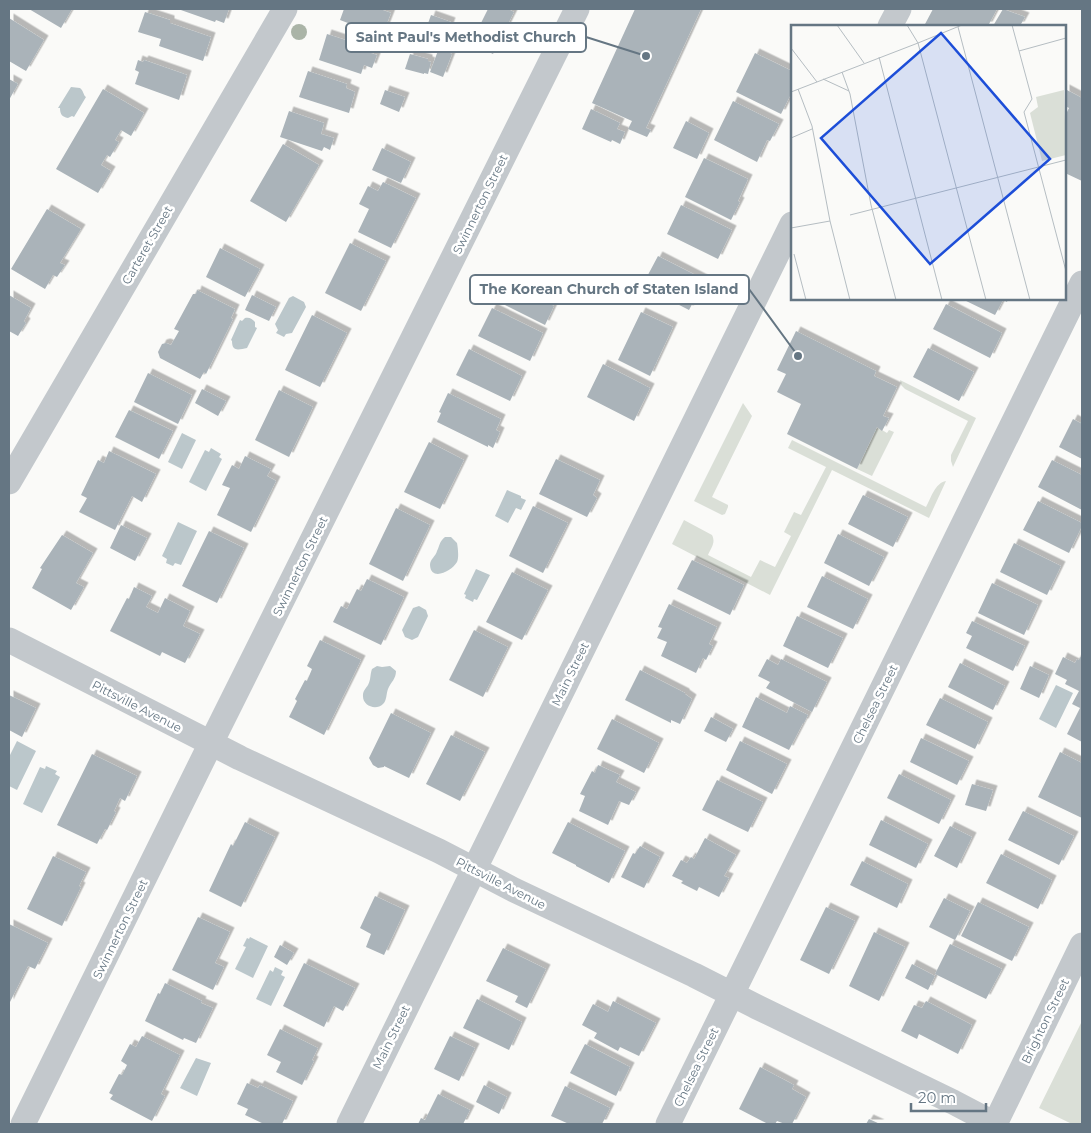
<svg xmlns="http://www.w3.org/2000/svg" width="1091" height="1133" viewBox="0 0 1091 1133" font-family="Montserrat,sans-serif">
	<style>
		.green { fill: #dadfd7 }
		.water { fill: #bbc7cb }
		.building { fill: #aab3b9; filter: url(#shadow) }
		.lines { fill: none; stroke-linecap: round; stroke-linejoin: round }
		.minor { stroke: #c3c8cc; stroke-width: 25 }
		.tree { fill: #aab4a7 }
		.labels { text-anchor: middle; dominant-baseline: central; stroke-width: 5; stroke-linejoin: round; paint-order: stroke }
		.street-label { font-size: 12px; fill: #657683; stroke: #fff }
		.inset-road { fill: none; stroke: #b5bdc2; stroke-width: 1 }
		.view { fill: #1d4ed8; fill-opacity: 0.15; stroke: #1d4ed8; stroke-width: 2.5 }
		.inset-edge { fill: none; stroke: #657683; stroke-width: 2.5 }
		.leader { fill: none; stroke: #657683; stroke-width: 2 }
		.callout-dot { fill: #657683; stroke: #fff; stroke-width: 2 }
		.callout { fill: #fff; stroke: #657683; stroke-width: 2 }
		.callout-label { font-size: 14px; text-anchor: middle; font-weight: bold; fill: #657683 }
	</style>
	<defs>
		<filter id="shadow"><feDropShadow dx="4.5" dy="-4.5" stdDeviation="0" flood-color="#0004"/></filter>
	</defs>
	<rect width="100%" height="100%" fill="#fafaf8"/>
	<path class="green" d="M900,380L976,418L953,467L951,461V455L968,421L905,389L901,385Z
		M743,403L752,416L712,497L728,505V507L725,514L722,515L694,501Z
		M877,427L887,433L889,430L894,432L872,476L857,469Z
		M792,440L926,507C931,498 935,483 946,481L929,518L832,470L770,595L672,544L684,520L712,535C716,543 711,548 708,555L751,577L760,560L775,567L791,536L784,532L794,512L801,515L826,467L788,448Z
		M1082,1021V1124H1072L1039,1108Z"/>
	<path class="water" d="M71,87L80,88C84,91 83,95 86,97L74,117L72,116L68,118C62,117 60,114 60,108H58Z
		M293,296L304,302L306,307L292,333L286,334L284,337L276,333L278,330L275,324L289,298Z
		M245,318C250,317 252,319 255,322V327L257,328L247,348C240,349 232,353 232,341L231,340L240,320L242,321Z
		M182,433L196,440L182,469L168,462Z
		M211,448L221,454L219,457L222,459L206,491L189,482L205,450L209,452Z
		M507,490L521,496V498L526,500L521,510L516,508L508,523L495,516Z
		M178,522L197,531L181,565L175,563L173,566L166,563L167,559L162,556Z
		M445,537H451L457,543C458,548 459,558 457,562C452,571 431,582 430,565C430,559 436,556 437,551C440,545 439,542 445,537Z
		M476,569L490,575L477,600L474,599L473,602L465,598L466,595L464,594Z
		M419,606L426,610L428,616L418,637L412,640L405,637L402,630L413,608Z
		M377,666L382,667L390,666L396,671C396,679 391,682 388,689C386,694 387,700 383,704C376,711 362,706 363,695C363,691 366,688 368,685C371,680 370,674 372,669Z
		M1056,685L1073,693L1056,728L1039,719Z
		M17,741L36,751L17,790L9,786V757Z
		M46,766L57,771L55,774L60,777L42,813L23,804L40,767L45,769Z
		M250,937L268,946L253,978L235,969L246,947L243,946L247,938L249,939Z
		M275,967L283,971L281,975L285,977L271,1006L256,999L270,970L273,972Z
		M196,1058L211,1063L197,1096L180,1088Z"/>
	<path class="building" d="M29,9H72L61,28Z
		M178,9H229L224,23L216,20L215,22Z
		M344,9H380L391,13L382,36L340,20Z
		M488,9H508L514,12L493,54L471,43Z
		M635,9H701L646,128L651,130L647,137L628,129L632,121L592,103Z
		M933,9H997L988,26H924Z
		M1003,9L1025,17L1020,26H993Z
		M145,12L170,20V23L211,37L203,61L159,46L161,39L138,32Z
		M431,15L451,22L446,36L426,29Z
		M9,18L44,40L26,71L9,61Z
		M327,34L370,48L368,52L377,55L372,68L364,65L361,74L319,60Z
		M439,48L452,54L443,77L430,72Z
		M755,53L792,71V92L781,114L736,92Z
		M410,54L428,59V61L431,62L428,74L424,73V74L405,69Z
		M138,60L143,62L144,60L187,75L179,100L135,84L139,72L135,70Z
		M308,71L347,84L346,88L355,92L349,113L299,97Z
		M9,79L18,84L9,100Z
		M103,89L144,113L131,136L121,130L115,140L119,142L110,157L107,155L101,165L111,171L98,193L56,169Z
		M1065,89L1082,98V181L1065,173V116L1069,108L1065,106Z
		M385,90L405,97L399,112L380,104Z
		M733,101L779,124L770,141L767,140L757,162L714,140Z
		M591,109L620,123L617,129L625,132L620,144L612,140L611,142L582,129Z
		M289,111L324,123L321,134L334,138L330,150L324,147L322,151L280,137Z
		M686,121L709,133L697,159L673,148Z
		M283,144L319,165L286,222L250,201Z
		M382,148L411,162L401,183L372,170Z
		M704,158L748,179L738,201L740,202L731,220L685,197Z
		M383,182L416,198L391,248L358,232L369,209L359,204L368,186L378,191Z
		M681,205L732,230L718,259L667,234Z
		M47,209L81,229L60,263L65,265L57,277L53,275L45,289L11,269Z
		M350,243L386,261L361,311L325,293Z
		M220,248L260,269L245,297L206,277Z
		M658,256L705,280L689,310L642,286Z
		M500,279L554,306L545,325L491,298V295L495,286Z
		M197,290L235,309L231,318L233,319L206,374L204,372L200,379L160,358L158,352L162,344L166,343L171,345L179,331L174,329L193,294H196Z
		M9,295L31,308L24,321L26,323L18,336L9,331Z
		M252,295L276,307L269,321L245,310Z
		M962,299H1008L1007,302L1003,300L995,315Z
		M946,304L1002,333L990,358L933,329Z
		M492,308L543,333L530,361L478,336Z
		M641,312L673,327L650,376L618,360Z
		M312,315L347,333L320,387L285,370Z
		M796,331L876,371L874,376L897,387L883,416L889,418L882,431L877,427L857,469L787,434L801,404L777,392L786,374L777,370Z
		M928,348L974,372L959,401L913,377Z
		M469,349L522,376L510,401L456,375Z
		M603,364L650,388L634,421L587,397Z
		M148,373L192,395L178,424L134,402Z
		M202,389L226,401L218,416L195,403Z
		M279,390L313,407L289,457L255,440Z
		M448,393L501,419L496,430L500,432L493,448L488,445V447L437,422L441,413L439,412Z
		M129,410L173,431L159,459L115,437Z
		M1073,419L1082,424V459L1059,447Z
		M429,442L464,460L440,509L404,492Z
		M109,451L156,474L142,502L132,496L115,530L79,512L87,498L81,495L98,460L104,463Z
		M245,456L271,469L267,476L276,481L251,532L217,515L230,488L222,485L232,465L239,469Z
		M556,459L600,480L593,495L597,498L587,517L539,494Z
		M1052,460L1082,475V510L1038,487Z
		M863,495L908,517L893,547L848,524Z
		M1038,501L1082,523V526L1069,553L1023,530Z
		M533,506L568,523L543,573L509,556Z
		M396,508L430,525L403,581L369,564Z
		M121,525L147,538L135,561L110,548Z
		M209,531L244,548L217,603L182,586Z
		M838,534L884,557L869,586L824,563Z
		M62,535L93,553L76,583L84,587L71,610L32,588L42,569L40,568Z
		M1014,543L1061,566L1047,595L1000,572Z
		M692,560L744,585L730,615L677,589Z
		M512,572L548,590L522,640L486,622Z
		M822,576L868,599L853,629L807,607Z
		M367,579L404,597L381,645L333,622L341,606L347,609L357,589L361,591Z
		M992,583L1038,605L1024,635L978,613Z
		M134,587L152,596L146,607L158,613L165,598L190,611L183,626L200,634L185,663L162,652L160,656L110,631L127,598L129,599Z
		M669,604L717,627L709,644L713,646L706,660L703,658L696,673L661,656L667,642L657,638L662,628L658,627Z
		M797,616L843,638L828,668L783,646Z
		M972,621L1025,646L1013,671L966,648L972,636L966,633Z
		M474,630L508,647L483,697L449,680Z
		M320,640L361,660L324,735L289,717L297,701L295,699L305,680L307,681L312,669L307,666Z
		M1063,657L1075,663L1077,659L1079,660L1080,657L1082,658V742L1067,734L1080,708L1072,704L1079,691L1065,684L1067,680L1055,674Z
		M767,659L778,665L781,659L827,682L812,712L766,688L770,682L758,676Z
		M960,663L1005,686L993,710L948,687Z
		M1030,666L1049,675L1039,698L1020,689Z
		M640,670L685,693V694L692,699L680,724L671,720V723L625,700Z
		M9,695L36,708L22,737L9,730Z
		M756,697L787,713L790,706L808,715L804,723H803L789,750L742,727Z
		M940,698L988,722L975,749L926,725Z
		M391,713L431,733L409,778L384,766V767L378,768L373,765L369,758Z
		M711,717L733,729L726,742L704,731Z
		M612,719L659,743L644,773L597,749Z
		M451,735L485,752L460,801L426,784Z
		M921,738L969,761L957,785L910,762Z
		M740,741L787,764L772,794L726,770Z
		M1060,752L1082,763V818L1038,797Z
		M92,754L137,776L125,801L120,798L114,811L116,812L107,830L105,829L97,844L57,825Z
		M598,765L620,775L616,782L636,792L629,805L619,801L608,825L579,811L585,796L580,794L592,771L595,773Z
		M899,774L951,800L939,824L887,798Z
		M717,780L763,802L748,832L702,810Z
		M972,784L993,790L986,811L965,805Z
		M1023,811L1074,836L1059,865L1008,840Z
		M881,820L928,844L916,868L869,845Z
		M245,822L275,837L241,907L209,891L231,844L233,846Z
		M568,822L625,851L609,883L576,866V865L552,853Z
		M950,826L972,837L957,868L934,856Z
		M705,838L736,855L724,876L729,878L719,897L699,887L697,891L681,883L683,881L672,876L681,860L687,863L691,857L694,859Z
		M640,846L660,857L644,888L621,877L633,853L635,854Z
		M1001,854L1052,880L1038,909L986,883Z
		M53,856L86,872L79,886L81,887L62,926L27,909Z
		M862,861L908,884L897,908L850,885Z
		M375,896L405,910L384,955L366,947L371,934L360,928Z
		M944,898L970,911L955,940L929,927Z
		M978,902L1029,927L1012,961L961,936Z
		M826,907L855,921L829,974L800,960Z
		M198,917L230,932L215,963L224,967L213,990L172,970Z
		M9,924L48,943L35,969L28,966L9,1004Z
		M874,932L905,947L879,1001L849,986Z
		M950,944L1002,969L986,999L935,974Z
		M280,945L294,953L287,965L274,957Z
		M503,948L546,969L527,1008L515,1002L518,996L486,981Z
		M304,963L355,988L343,1011L334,1006L324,1027L283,1006Z
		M912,964L935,976L928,990L905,978Z
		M165,983L202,1001L201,1003L213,1008L196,1043L184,1038L183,1040L145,1021L158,993L160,994Z
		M477,999L522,1022L509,1050L463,1028Z
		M613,1001L656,1023L639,1056L620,1047L618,1051L594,1038L597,1033L582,1025L593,1004L608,1012Z
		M926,1001L972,1025L958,1054L919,1034L917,1039L901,1031L914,1005L922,1008Z
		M280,1029L318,1048L312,1060L314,1061L302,1085L276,1072L281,1062L267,1055Z
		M142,1036L180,1055L161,1094L165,1096L152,1121L110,1099L113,1095L109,1093L119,1074L122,1075L127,1065L121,1061L130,1044L136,1047Z
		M450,1036L475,1048L459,1081L434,1069Z
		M585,1044L630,1067L616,1096L570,1073Z
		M760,1067L794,1085L792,1089L806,1097L792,1124H785L777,1121L775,1124H768L739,1109Z
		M247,1083L258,1088L260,1085L293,1101L282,1124H264L245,1115L248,1109L237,1104Z
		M484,1085L507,1097L499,1114L476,1102Z
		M565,1086L610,1108L602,1124H569L551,1116Z
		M438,1094L470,1110L463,1124H418L421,1118L425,1120Z
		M869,1119L880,1124H866Z"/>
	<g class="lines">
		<path class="minor" d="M890,26L899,9
			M9,482L285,9
			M9,640L240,758L439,851L514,890L694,975L757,1007L953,1102L995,1124
			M23,1124L211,743L577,9
			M349,1124L792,224
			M668,1124L1082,283
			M995,1124L1082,945"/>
	</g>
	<circle class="tree" cx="299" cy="32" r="8"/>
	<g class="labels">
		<g class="street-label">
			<text transform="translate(480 204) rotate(-64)">Swinnerton Street</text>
			<text transform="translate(147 245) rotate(-60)">Carteret Street</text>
			<text transform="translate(300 566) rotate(-64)">Swinnerton Street</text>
			<text transform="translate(570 674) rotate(-64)">Main Street</text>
			<text transform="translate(875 704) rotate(-64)">Chelsea Street</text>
			<text transform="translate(137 706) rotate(27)">Pittsville Avenue</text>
			<text transform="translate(501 883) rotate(27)">Pittsville Avenue</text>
			<text transform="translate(120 929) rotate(-64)">Swinnerton Street</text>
			<text transform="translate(1045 1021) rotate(-64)">Brighton Street</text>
			<text transform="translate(391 1037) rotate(-64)">Main Street</text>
			<text transform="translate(696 1067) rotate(-64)">Chelsea Street</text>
		</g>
	</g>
	<g transform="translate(791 25)">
		<rect width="275" height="275" fill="#fafaf8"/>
		<path d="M273,65L275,130L251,136L239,88L247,82L245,72Z" fill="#dadfd7"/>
		<path class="inset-road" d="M46,0L73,38M116,0L127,18L195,275M221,0L241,74L233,87L275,246M167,2L239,275M127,18L171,0M0,23L26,57M228,26L275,13M88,32L151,275M51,47L59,69L80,180L105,275M32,54L58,66M7,64L21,101L39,196L59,275M0,67L127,18M0,113L21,104M59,190L275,135M0,203L39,196M3,229L15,275"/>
		<path class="view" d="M150,8L259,134L139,239L30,113Z"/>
		<rect width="275" height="275" class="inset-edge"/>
	</g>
	<path class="leader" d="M646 56L586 37M798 356L749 289"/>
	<g class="callout-dot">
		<circle cx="646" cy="56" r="5"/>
		<circle cx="798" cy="356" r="5"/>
	</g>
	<g class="callout">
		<rect x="346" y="23" width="240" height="29" rx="5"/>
		<rect x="470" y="275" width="279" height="29" rx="5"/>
	</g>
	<g class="callout-label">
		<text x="466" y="42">Saint Paul's Methodist Church</text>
		<text x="609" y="294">The Korean Church of Staten Island</text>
	</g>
	<rect width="1091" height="1133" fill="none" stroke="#657683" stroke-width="20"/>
	<path d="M911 1103v8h75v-8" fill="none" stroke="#657683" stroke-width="2.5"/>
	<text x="918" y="1103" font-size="15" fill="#657683" stroke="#ffffff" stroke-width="4" paint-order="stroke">20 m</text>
</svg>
